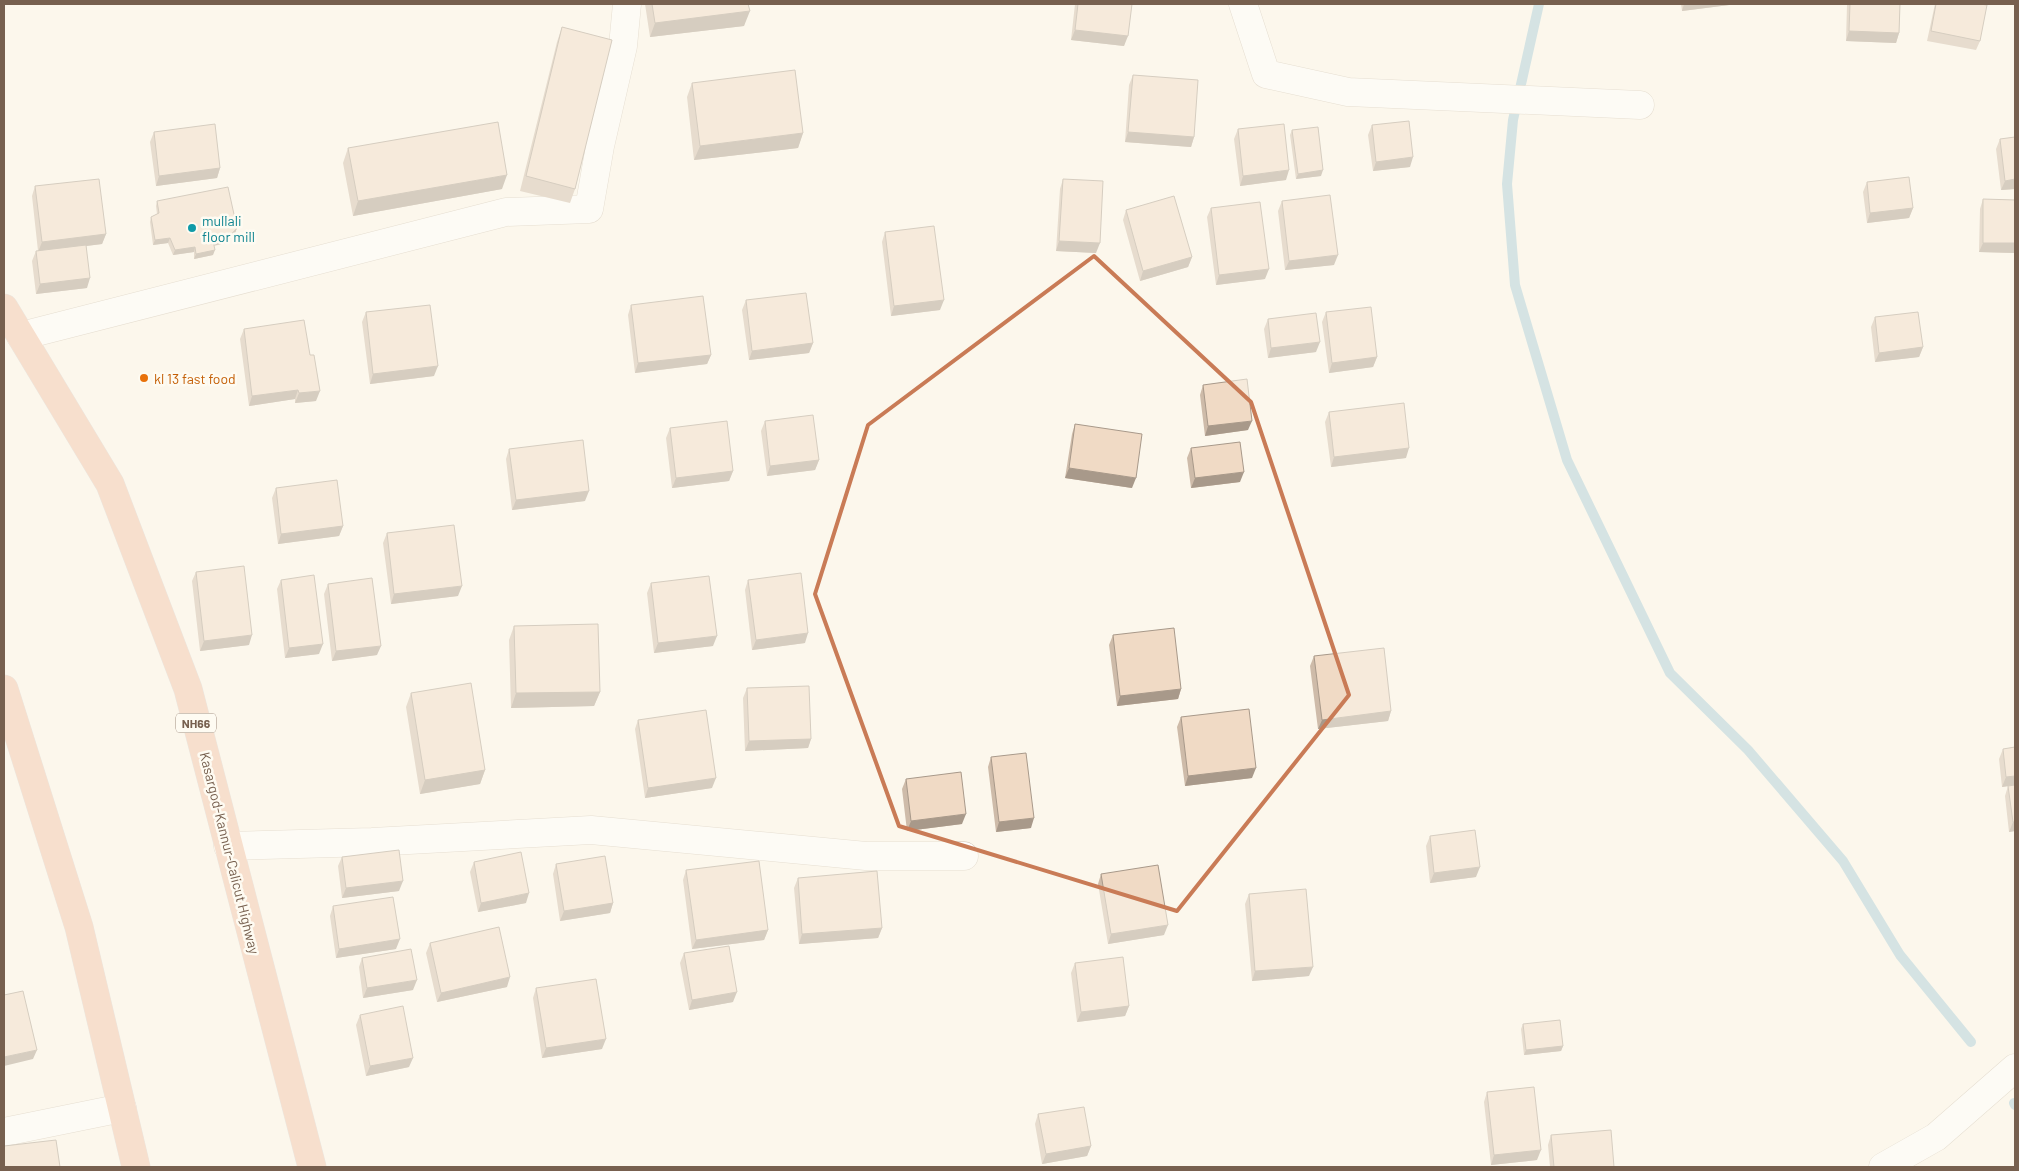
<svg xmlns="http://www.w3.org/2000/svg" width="2019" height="1171" viewBox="0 0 2019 1171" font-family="Barlow,sans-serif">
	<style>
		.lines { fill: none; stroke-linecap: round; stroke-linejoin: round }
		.stream { stroke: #a7cbd7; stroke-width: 10 }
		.minor-casing { stroke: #cec0b1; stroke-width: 29 }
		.highway-casing { stroke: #d9d2ce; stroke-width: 29 }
		.minor { stroke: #fff; stroke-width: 28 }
		.highway { stroke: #f2c1a7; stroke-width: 28 }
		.wall { fill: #cebba9 }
		.shaded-wall { fill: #a8998a }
		.building { fill: #f0dac5; stroke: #a8998a }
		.marked { fill: none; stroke: #c97b56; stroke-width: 4; stroke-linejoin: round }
		.culture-dot { fill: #0f9aa8; stroke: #fefbf2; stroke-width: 2 }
		.food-dot { fill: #e8710a; stroke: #fefbf2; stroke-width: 2 }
		.labels { text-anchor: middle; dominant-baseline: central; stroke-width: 5; stroke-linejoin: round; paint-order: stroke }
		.shield { fill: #fefbf2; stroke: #a08e80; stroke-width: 1 }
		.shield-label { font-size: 12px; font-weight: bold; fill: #77604f }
		.culture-label { font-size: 14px; fill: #0d838f; stroke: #fefbf2; text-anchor: start }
		.food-label { font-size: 14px; fill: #c56008; stroke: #fefbf2; text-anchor: start }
		.street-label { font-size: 14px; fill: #77604f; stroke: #fefbf2 }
	</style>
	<rect width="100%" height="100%" fill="#fcf7ec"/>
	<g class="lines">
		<path class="stream" d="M1539,4L1513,120L1507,184L1515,285L1567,460L1670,673L1748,750L1843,861L1900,955L1971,1042
			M2014,1103L2015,1105"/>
		<g class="minor-casing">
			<path id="minor" d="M1243,4L1266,74L1348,92L1640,105
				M21,336L506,212L589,209L600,146L623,46L627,4
				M228,846L372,842L591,830L866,856H964
				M4,1132L122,1108
				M1883,1167L1936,1137L2015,1068"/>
		</g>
		<g class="highway-casing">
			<path id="highway" d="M4,308L110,484L188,689L312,1167
				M4,689L79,927L136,1167"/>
		</g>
		<use href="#minor" class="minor"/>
		<use href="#highway" class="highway"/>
	</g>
	<path class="wall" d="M645,4H748L744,26L650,37Z
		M1075,4H1132L1124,46L1071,40Z
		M1681,4H1737L1682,11Z
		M1847,4H1900L1899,33L1896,43L1846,41Z
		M1935,4H1980V41L1976,50L1927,41Z
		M562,27L575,189L570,203L520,191L557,42Z
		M1133,75L1194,137L1191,147L1125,142L1129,85Z
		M692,83L803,133L798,148L694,160L687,97Z
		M1372,125L1410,167L1373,171L1368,135Z
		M1238,129L1286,180L1240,186L1234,139Z
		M1292,130L1321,176L1296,179L1290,135Z
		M154,132L220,168L217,178L156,186L150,142Z
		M2000,139L2015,189L2001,190L1996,149Z
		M348,148L502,189L353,216L343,163Z
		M1063,179L1096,253L1056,251L1060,189Z
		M1867,182L1913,208L1909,218L1867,223L1863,192Z
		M35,186L106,234L102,244L86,246L87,288L36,294L32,261L36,251H38L32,196Z
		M1983,199L2015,200V253L1979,252L1980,209Z
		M157,201L237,228L235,233L226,243L214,246L213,255L194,259V252L173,255L168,243L153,245L150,222L151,217L157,214L156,206Z
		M1282,201L1334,265L1285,270L1278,211Z
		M1211,208L1265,279L1216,285L1207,217Z
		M1126,210L1192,257L1188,267L1140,281L1123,220Z
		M885,232L940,310L891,316L882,242Z
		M746,300L813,343L809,353L749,360L742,310Z
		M631,305L711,355L707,364L635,373L628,315Z
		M366,312L434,376L370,384L362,322Z
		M1326,312L1377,357L1373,367L1329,373L1322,322Z
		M1875,317L1923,347L1919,357L1875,362L1871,327Z
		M1268,319L1316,352L1268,358L1264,329Z
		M244,329L316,401L295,403V399L249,406L240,339Z
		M1203,385L1248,430L1205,436L1200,395Z
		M1329,412L1406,458L1331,467L1325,422Z
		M765,421L819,460L815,470L767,476L761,431Z
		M1075,424L1132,488L1065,478L1072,434Z
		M670,428L733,471L729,481L672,488L666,438Z
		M1191,448L1240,482L1191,488L1187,458Z
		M509,449L585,501L512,510L506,459Z
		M276,488L343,526L339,536L278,544L272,498Z
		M387,533L458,596L391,604L383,543Z
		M196,572L249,645L200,651L192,581Z
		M281,580L319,654L285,658L277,589Z
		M748,580L805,643L752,650L745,590Z
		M651,583L713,646L654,653L647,593Z
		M328,584L377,655L332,661L324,594Z
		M514,626L600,692L594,706L511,708L509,640Z
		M1113,635L1181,689L1178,699L1117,706L1109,645Z
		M1314,656L1391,711L1388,721L1318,729L1310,666Z
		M747,688L811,739L808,748L745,751L743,698Z
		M411,693L485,770L480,784L420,794L406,707Z
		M1181,717L1252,778L1185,786L1177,727Z
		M638,720L712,788L645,798L635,729Z
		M2003,749L2015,785L2002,787L1999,759Z
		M991,757L1031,828L996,832L988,767Z
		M906,779L962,824L907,831L902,789Z
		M2015,785V831L2009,832L2005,796L2008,786Z
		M1430,836L1476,877L1430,883L1426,846Z
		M342,857L399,891L342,898L338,866Z
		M474,862L526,903L478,912L470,872Z
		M556,864L613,903L610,913L560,921L553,874Z
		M686,870L768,930L764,940L692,949L683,880Z
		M1101,874L1164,935L1108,944L1098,884Z
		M798,878L882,928L878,938L799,944L794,888Z
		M1249,894L1309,976L1252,981L1245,904Z
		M333,906L396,949L336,958L330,916Z
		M430,943L507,987L437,1002L426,953Z
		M684,953L733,1002L689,1010L680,963Z
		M362,958L413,990L363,998L359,967Z
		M1075,963L1129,1006L1125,1016L1077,1022L1071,973Z
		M536,988L602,1049L542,1058L533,998Z
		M360,1015L409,1067L366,1076L356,1025Z
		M1523,1024L1563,1046L1561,1051L1524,1055L1521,1029Z
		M1487,1092L1537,1160L1491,1165L1484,1102Z
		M1038,1114L1091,1146L1087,1156L1042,1164L1035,1124Z
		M1551,1135L1614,1167H1550L1548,1145Z"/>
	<path class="shaded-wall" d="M1684,4H1737L1682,11Z
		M750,11L744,26L650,37L655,23Z
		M1075,30L1128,36L1124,46L1071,40Z
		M1849,31L1899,33L1896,43L1846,41Z
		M1128,132L1194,137L1191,147L1125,142Z
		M803,133L798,148L694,160L700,146Z
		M1413,157L1410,167L1373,171L1376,162Z
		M220,168L217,178L156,186L159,176Z
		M1289,170L1286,180L1240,186L1243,176Z
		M1323,170L1321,176L1296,179L1298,174Z
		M507,175L502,189L353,216L358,201Z
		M2015,179V189L2001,190L2005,181Z
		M1913,208L1909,218L1867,223L1870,213Z
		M237,228L235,233L226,243L211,246L213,241Z
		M106,234L102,244L38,252L42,242Z
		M170,238L168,243L153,245L155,240Z
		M1059,241L1100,243L1096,253L1056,251Z
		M1983,243H2015V253L1979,252Z
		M195,247L194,252L173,255L175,250Z
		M215,250L213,255L194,259L196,254Z
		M1338,255L1334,265L1285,270L1289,261Z
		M1192,257L1188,267L1140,281L1143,271Z
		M1269,269L1265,279L1216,285L1219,275Z
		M90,278L87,288L36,294L40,284Z
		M944,300L940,310L891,316L894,306Z
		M1320,342L1316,352L1268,358L1271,348Z
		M813,343L809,353L749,360L752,351Z
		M1923,347L1919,357L1875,362L1879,353Z
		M711,355L707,364L635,373L638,363Z
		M1377,357L1373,367L1329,373L1332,363Z
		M438,366L434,376L370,384L373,374Z
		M298,390L295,399L249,406L252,396Z
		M320,391L316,401L295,403L299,393Z
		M1252,421L1248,430L1205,436L1208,426Z
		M1409,448L1406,458L1331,467L1334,457Z
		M819,460L815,470L767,476L770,466Z
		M1069,468L1136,478L1132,488L1065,478Z
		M733,471L729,481L672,488L676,478Z
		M1244,472L1240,482L1191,488L1195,478Z
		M589,491L585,501L512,510L516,500Z
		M343,526L339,536L278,544L281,534Z
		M462,586L458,596L391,604L394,594Z
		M808,633L805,643L752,650L756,640Z
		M252,635L249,645L200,651L204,641Z
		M717,636L713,646L654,653L658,643Z
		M323,644L319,654L285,658L289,648Z
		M381,646L377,655L332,661L336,651Z
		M1181,689L1178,699L1117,706L1120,696Z
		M600,692L594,706L511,708L516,693Z
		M1391,711L1388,721L1318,729L1322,720Z
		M811,739L808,748L745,751L749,741Z
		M1256,768L1252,778L1185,786L1188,776Z
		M485,770L480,784L420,794L425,780Z
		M2015,776V785L2002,787L2006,777Z
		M716,778L712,788L645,798L648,788Z
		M966,814L962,824L907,831L911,821Z
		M1034,818L1031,828L996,832L999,822Z
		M2013,822H2015V831L2009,832Z
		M1480,867L1476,877L1430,883L1434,873Z
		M403,881L399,891L342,898L346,888Z
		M529,893L526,903L478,912L481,903Z
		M613,903L610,913L560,921L564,911Z
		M1168,925L1164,935L1108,944L1111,934Z
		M882,928L878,938L799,944L802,934Z
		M768,930L764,940L692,949L696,940Z
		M400,939L396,949L336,958L339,949Z
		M1313,967L1309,976L1252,981L1255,971Z
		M510,977L507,987L437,1002L441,993Z
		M417,980L413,990L363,998L367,988Z
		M737,992L733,1002L689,1010L692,1000Z
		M1129,1006L1125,1016L1077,1022L1081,1012Z
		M606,1039L602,1049L542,1058L546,1048Z
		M1563,1046L1561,1051L1524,1055L1526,1050Z
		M37,1050L33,1059L4,1066V1057Z
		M413,1058L409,1067L366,1076L370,1066Z
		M1091,1146L1087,1156L1042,1164L1046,1154Z
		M1541,1150L1537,1160L1491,1165L1494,1155Z"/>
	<path class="building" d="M652,4H748L750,11L655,23Z
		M1078,4H1132L1128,36L1075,30Z
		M1850,4H1900L1899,33L1849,31Z
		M1936,4H1980L1987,5L1980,41L1931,31Z
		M562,27L612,40L575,189L526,176Z
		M795,70L803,133L700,146L692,83Z
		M1133,75L1198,80L1194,137L1128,132Z
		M1409,121L1413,157L1376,162L1372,125Z
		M498,122L507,175L358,201L348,148Z
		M215,124L220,168L159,176L154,132Z
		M1284,124L1289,170L1243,176L1238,129Z
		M1318,127L1323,170L1298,174L1292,130Z
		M2015,137V179L2005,181L2000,139Z
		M1909,177L1913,208L1870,213L1867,182Z
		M99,179L106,234L42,242L35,186Z
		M1063,179L1103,181L1100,243L1059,241Z
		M228,187L237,228L228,238L213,241L215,250L196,254L195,247L175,250L170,238L155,240L151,217L159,213L157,201Z
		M1330,195L1338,255L1289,261L1282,201Z
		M1174,196L1192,257L1143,271L1126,210Z
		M1983,199L2015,200V243H1983Z
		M1260,202L1269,269L1219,275L1211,208Z
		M934,226L944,300L894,306L885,232Z
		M86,245L90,278L40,284L36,251Z
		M806,293L813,343L752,351L746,300Z
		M703,296L711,355L638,363L631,305Z
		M430,305L438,366L373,374L366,312Z
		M1371,307L1377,357L1332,363L1326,312Z
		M1918,312L1923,347L1879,353L1875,317Z
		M1316,313L1320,342L1271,348L1268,319Z
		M304,320L310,355H314L320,391L299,393L298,390L252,396L244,329Z
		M1247,379L1252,421L1208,426L1203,385Z
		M1404,403L1409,448L1334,457L1329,412Z
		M813,415L819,460L770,466L765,421Z
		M727,421L733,471L676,478L670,428Z
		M1075,424L1142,434L1136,478L1069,468Z
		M583,440L589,491L516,500L509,449Z
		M1240,442L1244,472L1195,478L1191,448Z
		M337,480L343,526L281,534L276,488Z
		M454,525L462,586L394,594L387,533Z
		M244,566L252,635L204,641L196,572Z
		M801,573L808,633L756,640L748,580Z
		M314,575L323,644L289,648L281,580Z
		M709,576L717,636L658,643L651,583Z
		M372,578L381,646L336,651L328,584Z
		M598,624L600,692L516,693L514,626Z
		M1174,628L1181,689L1120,696L1113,635Z
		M1384,648L1391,711L1322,720L1314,656Z
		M471,683L485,770L425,780L411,693Z
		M809,686L811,739L749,741L747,688Z
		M1249,709L1256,768L1188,776L1181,717Z
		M706,710L716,778L648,788L638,720Z
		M2015,747V776L2006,777L2003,749Z
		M1026,753L1034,818L999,822L991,757Z
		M961,772L966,814L911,821L906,779Z
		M2015,785V822H2013L2008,786Z
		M1475,830L1480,867L1434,873L1430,836Z
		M399,850L403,881L346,888L342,857Z
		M521,852L529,893L481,903L474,862Z
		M605,856L613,903L564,911L556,864Z
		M759,861L768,930L696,940L686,870Z
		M1158,865L1168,925L1111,934L1101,874Z
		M877,871L882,928L802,934L798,878Z
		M1306,889L1313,967L1255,971L1249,894Z
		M393,897L400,939L339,949L333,906Z
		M499,927L510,977L441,993L430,943Z
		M729,946L737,992L692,1000L684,953Z
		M411,949L417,980L367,988L362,958Z
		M1123,957L1129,1006L1081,1012L1075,963Z
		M596,979L606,1039L546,1048L536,988Z
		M23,991L37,1050L4,1057V995Z
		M403,1006L413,1058L370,1066L360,1015Z
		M1560,1020L1563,1046L1526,1050L1523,1024Z
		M1534,1087L1541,1150L1494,1155L1487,1092Z
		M1084,1107L1091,1146L1046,1154L1038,1114Z
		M1611,1130L1614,1167H1554L1551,1135Z
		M56,1140L60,1167H4V1146Z"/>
	<path d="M0 0H2019V1171H0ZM1094,256L1251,402L1349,695L1177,911L899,826L815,594L868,425Z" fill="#fcf7ec" fill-opacity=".55" fill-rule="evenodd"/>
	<path class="marked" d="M1094,256L1251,402L1349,695L1177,911L899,826L815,594L868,425Z"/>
	<circle class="culture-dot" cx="192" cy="228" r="5"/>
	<circle class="food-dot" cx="144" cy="378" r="5"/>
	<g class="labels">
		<rect class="shield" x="176" y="713.5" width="40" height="19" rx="4"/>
		<g class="shield-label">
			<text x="196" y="723">NH66</text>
		</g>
		<g class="culture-label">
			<text x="202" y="220">mullali<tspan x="202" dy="16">floor mill</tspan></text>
		</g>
		<g class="food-label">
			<text x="154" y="378">kl 13 fast food</text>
		</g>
		<g class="street-label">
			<text transform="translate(230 853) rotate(76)">Kasargod-Kannur-Calicut Highway</text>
		</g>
	</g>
	<rect width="2019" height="1171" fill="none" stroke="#77604f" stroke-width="10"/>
</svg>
